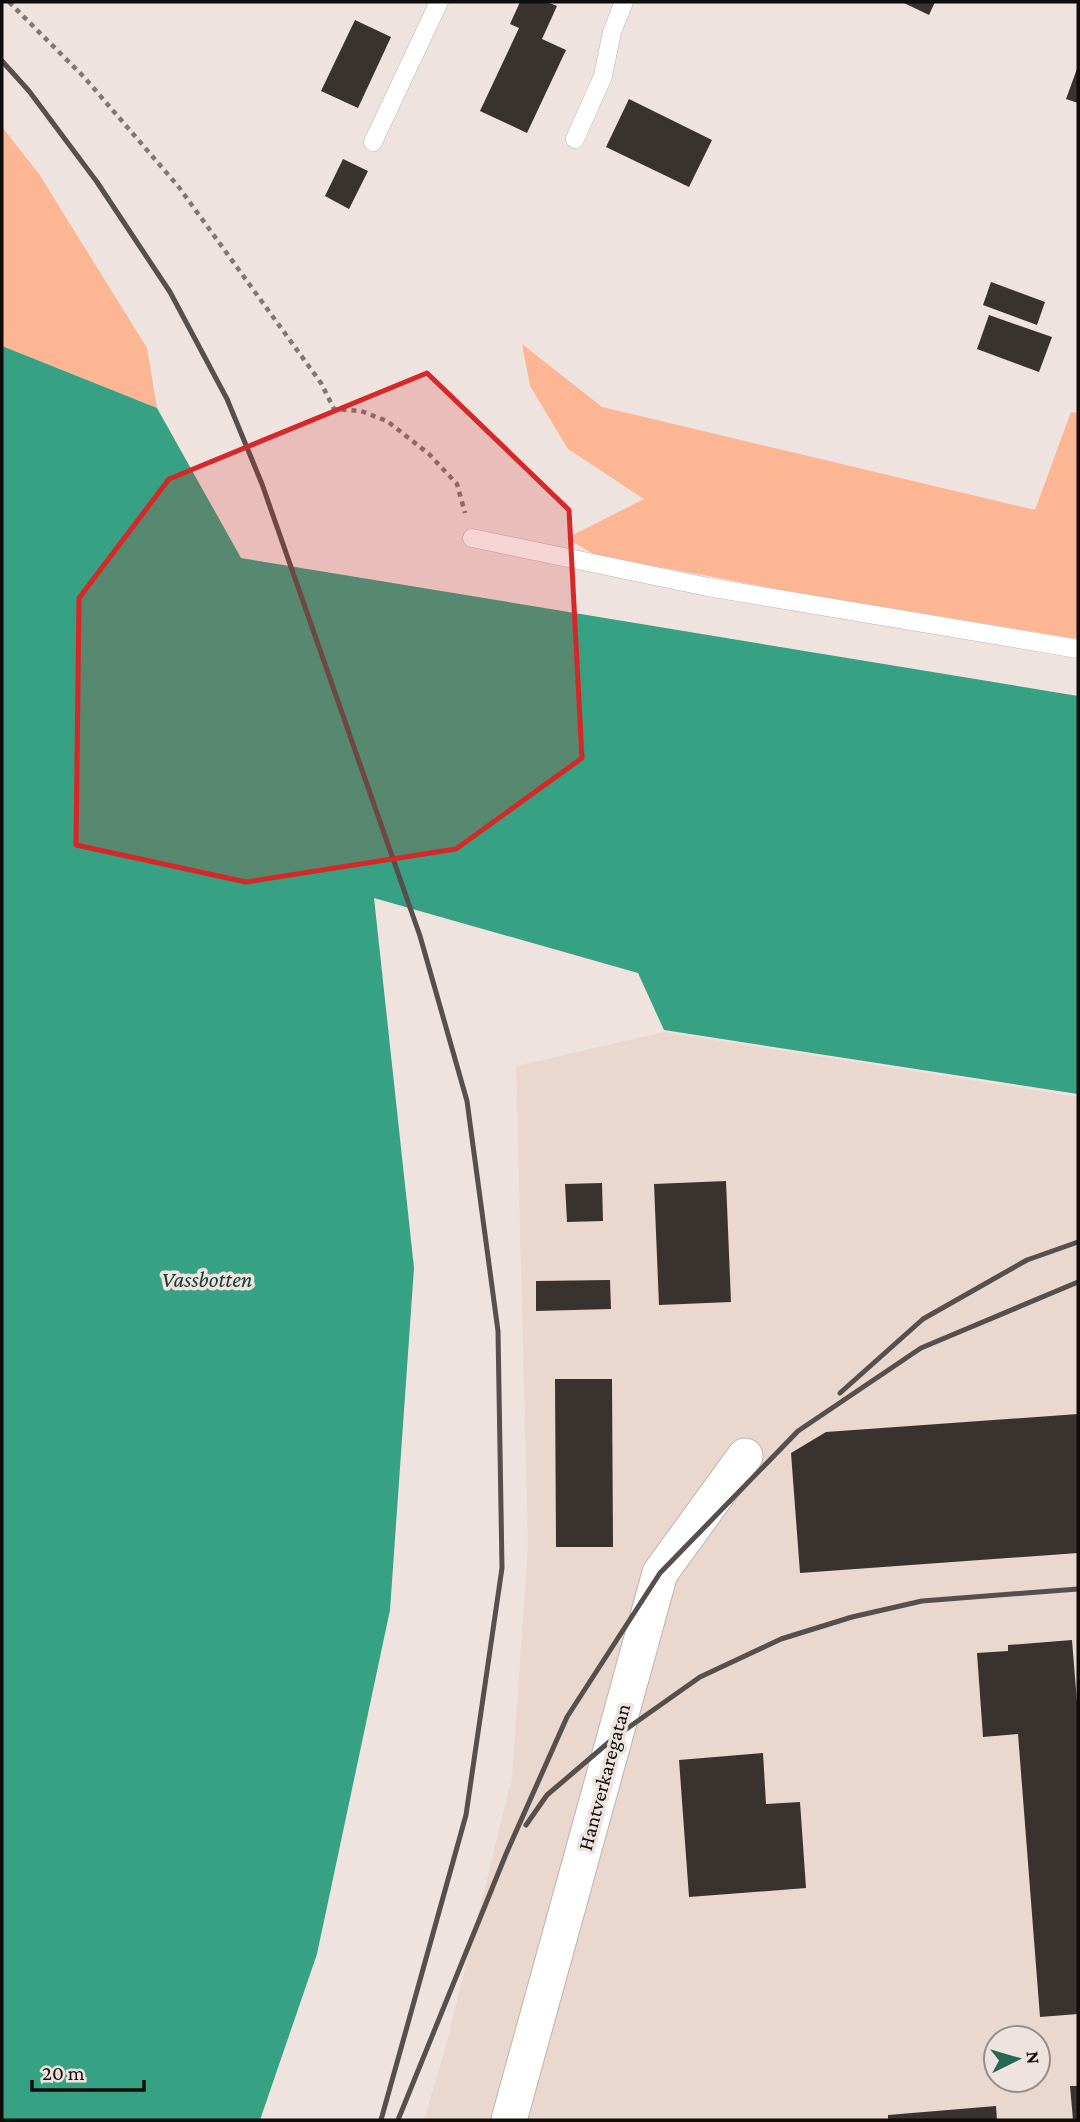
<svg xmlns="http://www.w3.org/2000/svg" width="1080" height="2122" viewBox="0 0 1080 2122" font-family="'Crimson Pro',serif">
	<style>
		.built { fill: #ead7ce; fill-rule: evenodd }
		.green { fill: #fcb694 }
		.water { fill: #37a183 }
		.building { fill: #3a322e }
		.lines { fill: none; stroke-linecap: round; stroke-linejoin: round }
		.lane-casing { stroke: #beb3ae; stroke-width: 19 }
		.street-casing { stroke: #beb3ae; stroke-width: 37 }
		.path { stroke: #7e7774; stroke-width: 4.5; stroke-dasharray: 5 5; stroke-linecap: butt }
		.lane { stroke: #fff; stroke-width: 18 }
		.street { stroke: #fff; stroke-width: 35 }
		.rail { stroke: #564f4d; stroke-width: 5 }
		.marked { fill: #d62828; fill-opacity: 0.2; stroke: #d62828; stroke-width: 5; stroke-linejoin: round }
		.labels { text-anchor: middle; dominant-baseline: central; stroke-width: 7; stroke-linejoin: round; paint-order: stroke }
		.street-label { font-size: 21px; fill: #100c0b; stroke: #eee3de }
		.water-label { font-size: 23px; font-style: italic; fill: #103e31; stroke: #eee3de }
	</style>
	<rect width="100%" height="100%" fill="#eee3de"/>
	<path class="built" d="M664,1032L1078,1097V2120H424L446,2046L512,1777L528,1547L516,1066ZM996,2038H1038V2080H996Z"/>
	<path class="green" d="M2,127L39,174L147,348L157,408L2,346Z
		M522,344L602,407L1035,510L1071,412L1078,413V639L793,592L595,555L567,538L644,499L568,449L530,386Z"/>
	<path class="water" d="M2,346L157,408L241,558L1078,696V1094L664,1030L638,973L374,898L414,1268L390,1610L317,1954L260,2120H2Z"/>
	<path class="building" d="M520,2H547L557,6L542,39L566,50L527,133L480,111L519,28L510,24Z
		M902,2H935L929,15Z
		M355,20L391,37L358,108L321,91Z
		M1078,66V103L1066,99Z
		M629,99L712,140L689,187L606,147Z
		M343,159L368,171L349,209L325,196Z
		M991,282L1045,302L1037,325L983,305Z
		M989,315L1052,337L1039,372L977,349Z
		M726,1181L731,1302L659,1305L654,1184Z
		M602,1183L603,1221L567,1222L565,1184Z
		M610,1280L611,1309L536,1311V1281Z
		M555,1379H612L613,1547H556Z
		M1078,1414V1553L800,1573L791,1453L826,1432Z
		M1072,1640L1078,1715V2014L1040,2017L1018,1734L983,1737L977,1653L1008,1651V1645Z
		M763,1753L766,1804L800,1802L806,1888L689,1897L679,1760Z
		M1070,2086H1078V2120H1073Z
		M996,2106L997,2120H888V2115Z"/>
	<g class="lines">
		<g class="lane-casing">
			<path id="lane" d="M575,139L603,76L612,32L624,2
				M373,142L439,2
				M472,538L708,587L1078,649"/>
		</g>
		<g class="street-casing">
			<path id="street" d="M509,2120L660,1573L745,1456"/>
		</g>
		<path class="path" d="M9,2L84,77L178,186L321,383L334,409L361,411L387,421L429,454L457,484L465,513"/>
		<use href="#lane" class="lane"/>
		<use href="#street" class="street"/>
		<path class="rail" d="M2,61L29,91L97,182L170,292L227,399L262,484L420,936L467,1101L498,1331L502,1568L466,1815L381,2120
			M840,1393L923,1319L1027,1260L1078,1242
			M526,1825L547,1795L615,1737L700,1677L781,1639L852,1617L922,1601L1078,1589
			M398,2120L506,1854L567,1717L660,1573L798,1431L921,1348L1078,1282"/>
	</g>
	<path class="marked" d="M427,373L569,510L582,758L456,849L246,882L76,845L79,598L169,479Z"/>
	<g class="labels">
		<g class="street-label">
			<text transform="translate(604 1777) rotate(-75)">Hantverkaregatan</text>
		</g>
		<g class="water-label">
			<text x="207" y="1279">Vassbotten</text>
		</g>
	</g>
	<rect width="1080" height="2122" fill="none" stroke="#100c0b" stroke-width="7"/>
	<g transform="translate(1017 2059) rotate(85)"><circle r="33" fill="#eee3de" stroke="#958d8a" stroke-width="2"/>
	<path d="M0-5L12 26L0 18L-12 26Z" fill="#286754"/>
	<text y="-10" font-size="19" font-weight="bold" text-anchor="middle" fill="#100c0b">N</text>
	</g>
	<path d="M32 2080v10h112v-10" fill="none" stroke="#100c0b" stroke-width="3.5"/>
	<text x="42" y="2080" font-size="21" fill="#100c0b" stroke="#eee3de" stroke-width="5" paint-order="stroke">20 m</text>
</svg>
